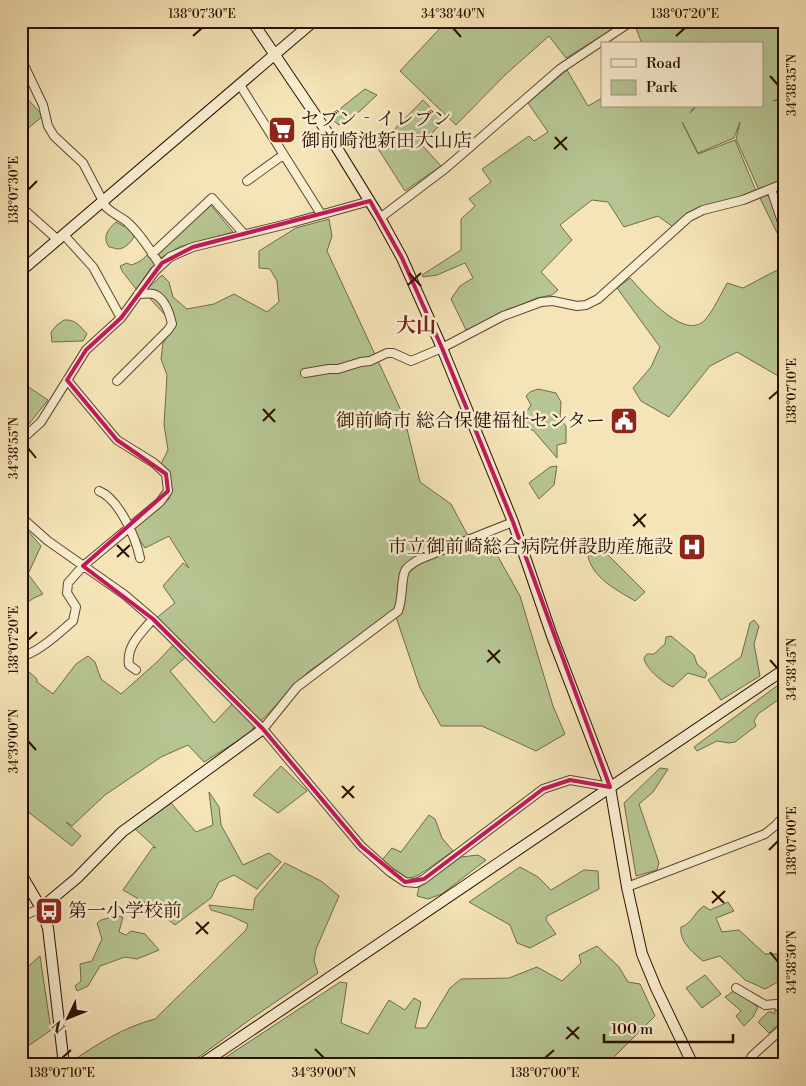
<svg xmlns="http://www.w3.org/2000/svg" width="806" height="1086" viewBox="0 0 806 1086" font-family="'Libre Bodoni','Noto Serif JP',serif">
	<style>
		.green { fill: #b6c593; stroke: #716a4a }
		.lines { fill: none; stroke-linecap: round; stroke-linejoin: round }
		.street-casing { stroke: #5e442e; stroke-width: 10 }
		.secondary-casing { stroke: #2c0f00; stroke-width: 12 }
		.street { stroke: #f8edd0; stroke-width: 8 }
		.secondary { stroke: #f8edd0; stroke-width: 10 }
		.marked { fill: none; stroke: #c2185b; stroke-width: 4; stroke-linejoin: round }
		.ticks { fill: none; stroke: #2c0f00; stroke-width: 2 }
		.labels { text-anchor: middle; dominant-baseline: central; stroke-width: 5; stroke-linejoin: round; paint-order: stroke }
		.poi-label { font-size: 19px; fill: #2c0f00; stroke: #f8edd0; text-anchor: start }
		.neighbourhood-label { font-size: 20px; font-weight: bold; fill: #7a1f14; stroke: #f8edd0 }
		.neatline { fill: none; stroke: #2c0f00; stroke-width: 2 }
		.ticks-label { font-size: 12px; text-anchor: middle; fill: #2c0f00 }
	</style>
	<rect width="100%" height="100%" fill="#f5e4b7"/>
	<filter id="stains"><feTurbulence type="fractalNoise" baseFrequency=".004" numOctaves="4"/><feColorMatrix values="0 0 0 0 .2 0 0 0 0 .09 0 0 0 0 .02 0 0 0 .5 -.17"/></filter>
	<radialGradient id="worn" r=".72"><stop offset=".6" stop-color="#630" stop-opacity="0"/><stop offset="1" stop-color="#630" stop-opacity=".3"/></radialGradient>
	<path class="green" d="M443,21H626L566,58L549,36L506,74L456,125L400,71L444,24Z
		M644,21H785V96L773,101L785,98V180L759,190L736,139L740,122L734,138L698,153L682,122L698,154L735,140L756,191L744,198L738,197L701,208L673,227L658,216L624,227L608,202L592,200L560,225L572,240L541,272L558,290L552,295L537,298L466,330L451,299L460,286L473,278L465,263L437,275L423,277L422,275L461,250V219L475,206L469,199L491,182L482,169L529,136L534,141L548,132L528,103L567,70L588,106L602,98V106H695L690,113L697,106H762V44H642L636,28Z
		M365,89L377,95L360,111L339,125L334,121L342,107Z
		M21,92L43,116L21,134Z
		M423,100L444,121L421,144L441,166L405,191L377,147Z
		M785,182V249L758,194Z
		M209,203L233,232L179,247L159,259L155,254Z
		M329,219L332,236L327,251L404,417L420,482L451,504L467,534L492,546L520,596L553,706L565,734L536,751L482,726H441L420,688L396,617L333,654L308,672L258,724L155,619L175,603L163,586L183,563L189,568L169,536L145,548L131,527L169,499L166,474L160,466L168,450L164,425L167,375L161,359L163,343L174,325L144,292L162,275L169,282L173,297L187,309L214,304L234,294L267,312L279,302L277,281L270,269L259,268V251L296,228Z
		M116,222L123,226L128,227L135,234C133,241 125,249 118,249C115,249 112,247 109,247C102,237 108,229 116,222Z
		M148,253L156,264L151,268L136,289L122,271L120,266L127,263L131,265C138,263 145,259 148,253Z
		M785,266V380L737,352L710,366L669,417L641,401L633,388L651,367L660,347L617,288L630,278C643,292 684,342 705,320C713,311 721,294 727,283L743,288Z
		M64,320C75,319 80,326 87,334L83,341L52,342L51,332L57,325Z
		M21,382L48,400L21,434Z
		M538,389L556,393L561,402L560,419L566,426V443L557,445V458L533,430L526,429L524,416L531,405L526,396L530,392Z
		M557,466L554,485L539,499L529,483L550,467Z
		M21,523L41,546L28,574L43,594L34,598L28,602L21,598Z
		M594,541L645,592L635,601C614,588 587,576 587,547Z
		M754,620L759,626L754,644L760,676L721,700L708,680L741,657L750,623Z
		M671,636L694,655L697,664L707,673L705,678L688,673L673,687C664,684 645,668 644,658L647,654H654L665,644L666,637Z
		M174,644L187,656L170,671L214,723L234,702L253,723L254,726L252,732L204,762L188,745L161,757L105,795L72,826L66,822L81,836L72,846L27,811L21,803V671H28L37,679V682L53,694L76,664L88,656L95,662L101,679L121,694L158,661Z
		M785,680V695L758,714L754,721L756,726L735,742L729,743L717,741L697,751L694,747Z
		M281,766L307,791L278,813L253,795Z
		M660,768L668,769L653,792L639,804L659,863L657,870L636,876L624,803Z
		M209,792L219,807L221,825L243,865L269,853L281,862L257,889L234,875L219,882L211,898L175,925L151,906L123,890L153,847L156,848L135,829L171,803L196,832L213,825Z
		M429,815L435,819L442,838L453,851C444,857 419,877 410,878C399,880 388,868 382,860L392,848L401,852Z
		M478,855L486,860L442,894L428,899L417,896L419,887L461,857Z
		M285,863L321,881L339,896L316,949L314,961L318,973L252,1018L188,1065H71V1062C97,1044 124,1027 155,1019L246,930L248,924L231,916L211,910L209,905L253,910L255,898Z
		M520,867L538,877L551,890L584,870L598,871L599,889L547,916L546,920L556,934L530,948L517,943L510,925L469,902Z
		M728,902L734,911L716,918L722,932L739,930L765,954H779L785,945V978L765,989L745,980L720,956L703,961C693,953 679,941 681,927C692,924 695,911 704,906L710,910Z
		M116,916L123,917L119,932L126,935L131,931L145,934L159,950L137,959L125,957L100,966L88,986L77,991L75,986L81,981L80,964L92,961L102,939L97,923L101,920Z
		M597,946L619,967L628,982L640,984L655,1016L606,1065H214L340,982L347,983L341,1023L368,1034L389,1000L405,1010L414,998L421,1002L415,1028H426L450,988L461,979L509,978L537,967L562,981L581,963L579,955Z
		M40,956L51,1030L21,1051V973Z
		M705,975L721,994L702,1008L686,988Z
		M735,990L758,1007L753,1017L744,1026L736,1016L741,1011L725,997Z
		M775,1010L781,1012V1022L769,1033L758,1022L768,1012H772L774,1014Z"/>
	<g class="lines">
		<g class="street-casing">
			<path id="street" d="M21,59L43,105L48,126L54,136L83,163L106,207C112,213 119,216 126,221C140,233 150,250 160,265
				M240,85L321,214
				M247,181L283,155
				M771,189L785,231
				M21,207L58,240
				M380,218L446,168L560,69L632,21
				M64,235L93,267L121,318
				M152,254L212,198L244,234
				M305,373L329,369H338L361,362L370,361L387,353H393L411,361L442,348L503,316L541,302L553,301L577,306L586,305L598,299L689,217L703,210L743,200L785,183
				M117,381L168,330L172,324C170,315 165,300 156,295C151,292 144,294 138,294
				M21,440L41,422L86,350L121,318L155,271L170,257L193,247L291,223L370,201
				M99,491C119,499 136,538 140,558
				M21,517L48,541L125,595L153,619L263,729L361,846L390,872L405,882L416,883L424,879L543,789L570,780L610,787
				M21,656C36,655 61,631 73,621L76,607L67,593L68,583L83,566L160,502L168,491L166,474L154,463L117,440L67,380
				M136,670L129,665C126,646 141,633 153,619
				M263,729L297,687L398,611C403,599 401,579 405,571C408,565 415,562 420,559L513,522
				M627,887L765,834L776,825L785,815
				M21,917L41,908
				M736,988L765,1005L776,1004L785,1011
				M747,1065L752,1056L785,1026"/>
		</g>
		<g class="secondary-casing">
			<path id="secondary" d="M252,21L329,135L380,218L402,258L442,348L513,522L552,636L610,787L627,887L642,954L656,988L693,1065
				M21,271L314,21
				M21,874L41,908L48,928L64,1065
				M41,908L77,878L122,832L263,729
				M200,1065L785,669"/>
		</g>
		<use href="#street" class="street"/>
		<use href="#secondary" class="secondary"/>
	</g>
	<path class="marked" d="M370,201L402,258L442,348L513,522L610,787L570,780L543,789L424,879L405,882L361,846L263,729L153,619L83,566L168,491L166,474L117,440L67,380L86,350L121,318L162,263L193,247Z"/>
	<path class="ticks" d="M453,28L461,37M193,36L202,28M676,36L685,28M770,76L778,85M555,137L567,150M554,149L567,137M28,190L37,181M409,273L421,286M408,285L421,273M769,399L778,391M263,409L275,422M263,421L275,409M28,448L36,458M634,514L645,527M633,526L646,514M117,545L129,557M117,557L130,545M28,640L37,632M488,650L500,663M770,660L778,669M487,662L500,650M28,741L36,750M342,786L354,798M342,798L354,786M769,850L778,841M712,891L724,903M712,903L725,891M196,922L208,934M196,934L209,922M770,952L778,962M567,1027L579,1039M566,1039L579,1027M315,1049L324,1058M62,1058L71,1050M545,1058L554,1050"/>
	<defs>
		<g id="supermarket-square" transform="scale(1.4375)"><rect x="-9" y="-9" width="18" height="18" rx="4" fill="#8f2418" stroke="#f8edd0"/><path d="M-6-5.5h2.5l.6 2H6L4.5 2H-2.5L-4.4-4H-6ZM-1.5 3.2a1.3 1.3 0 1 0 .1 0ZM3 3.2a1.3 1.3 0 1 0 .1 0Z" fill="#fff"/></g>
		<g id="civic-square" transform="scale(1.4375)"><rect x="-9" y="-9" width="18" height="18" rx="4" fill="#8f2418" stroke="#f8edd0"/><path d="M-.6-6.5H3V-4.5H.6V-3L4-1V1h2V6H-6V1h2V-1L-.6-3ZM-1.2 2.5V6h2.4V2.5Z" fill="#fff"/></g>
		<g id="hospital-square" transform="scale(1.4375)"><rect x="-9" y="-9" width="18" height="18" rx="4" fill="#8f2418" stroke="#f8edd0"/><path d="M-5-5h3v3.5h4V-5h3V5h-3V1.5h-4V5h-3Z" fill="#fff"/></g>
		<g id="bus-square" transform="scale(1.4375)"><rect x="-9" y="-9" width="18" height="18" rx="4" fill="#8f2418" stroke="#f8edd0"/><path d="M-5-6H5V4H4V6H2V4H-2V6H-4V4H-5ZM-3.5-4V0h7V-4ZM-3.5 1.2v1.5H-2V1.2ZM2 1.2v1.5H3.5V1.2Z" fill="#fff"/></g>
	</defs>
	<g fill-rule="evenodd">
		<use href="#supermarket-square" x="282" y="130"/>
		<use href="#civic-square" x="624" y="421"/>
		<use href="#hospital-square" x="692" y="547"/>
		<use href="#bus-square" x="49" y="911"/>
	</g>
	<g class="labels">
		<g class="poi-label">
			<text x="301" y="119">セブン‐イレブン<tspan x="301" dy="22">御前崎池新田大山店</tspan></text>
			<text x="605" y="421" text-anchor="end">御前崎市 総合保健福祉センター</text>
			<text x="673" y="547" text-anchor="end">市立御前崎総合病院併設助産施設</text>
			<text x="68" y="911">第一小学校前</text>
		</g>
		<g class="neighbourhood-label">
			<text x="416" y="326">大山</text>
		</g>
	</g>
	<rect width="806" height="1086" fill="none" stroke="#f5e4b7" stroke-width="55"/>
	<rect x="601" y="42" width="162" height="65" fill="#f8edd0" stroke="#a6947d"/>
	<rect x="611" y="59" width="25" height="8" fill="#f8edd0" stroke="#a6947d"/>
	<text x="646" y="68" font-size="15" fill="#2c0f00">Road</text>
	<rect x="611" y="80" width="25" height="15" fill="#b6c593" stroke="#a6947d"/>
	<text x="646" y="92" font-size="15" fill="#2c0f00">Park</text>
	<g transform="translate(68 1018) rotate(227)" stroke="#f8edd0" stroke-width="4" paint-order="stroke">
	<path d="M0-4L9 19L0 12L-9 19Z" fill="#2c0f00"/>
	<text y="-8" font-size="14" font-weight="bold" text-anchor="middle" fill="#2c0f00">N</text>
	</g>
	<path d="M604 1034v8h129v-8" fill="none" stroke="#2c0f00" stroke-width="2.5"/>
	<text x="611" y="1034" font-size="15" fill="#2c0f00" stroke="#f8edd0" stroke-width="4" paint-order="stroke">100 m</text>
	<rect x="28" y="28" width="750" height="1030" class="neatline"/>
	<g class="ticks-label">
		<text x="202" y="18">138°07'30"E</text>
		<text x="453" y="18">34°38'40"N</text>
		<text x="685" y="18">138°07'20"E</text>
		<text transform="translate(792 85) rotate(-90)" y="4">34°38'35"N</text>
		<text transform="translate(14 190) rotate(-90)" y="4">138°07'30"E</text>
		<text transform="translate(792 391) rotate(-90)" y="4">138°07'10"E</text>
		<text transform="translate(14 448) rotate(-90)" y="4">34°38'55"N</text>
		<text transform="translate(14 640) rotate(-90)" y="4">138°07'20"E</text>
		<text transform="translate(792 669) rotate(-90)" y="4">34°38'45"N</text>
		<text transform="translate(14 741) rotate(-90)" y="4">34°39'00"N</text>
		<text transform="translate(792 841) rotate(-90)" y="4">138°07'00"E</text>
		<text transform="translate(792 962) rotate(-90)" y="4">34°38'50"N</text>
		<text x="62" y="1077">138°07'10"E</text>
		<text x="324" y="1077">34°39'00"N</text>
		<text x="545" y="1077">138°07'00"E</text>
	</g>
	<rect width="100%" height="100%" filter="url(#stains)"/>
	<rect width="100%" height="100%" fill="url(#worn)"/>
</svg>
